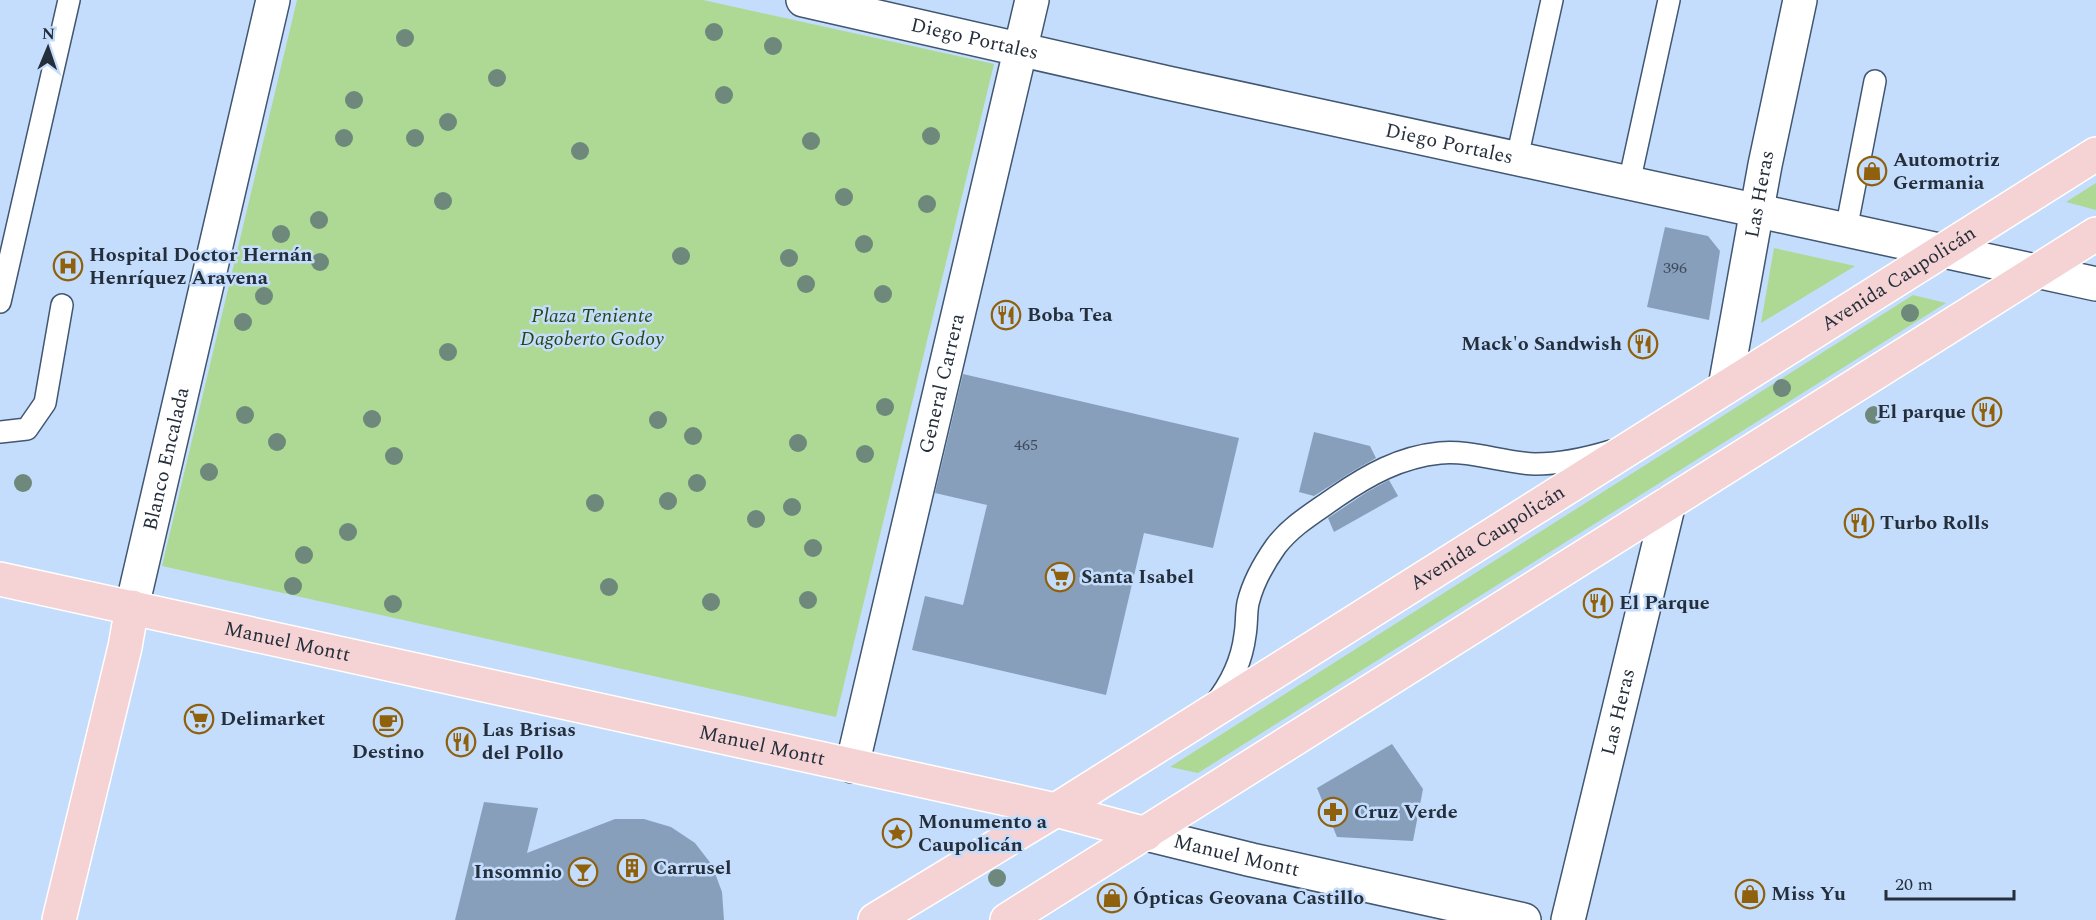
<svg xmlns="http://www.w3.org/2000/svg" width="2096" height="920" viewBox="0 0 2096 920" font-family="Spectral,serif">
	<style>
		.green { fill: #add994 }
		.building { fill: #889fbc }
		.lines { fill: none; stroke-linecap: round; stroke-linejoin: round }
		.service-casing { stroke: #415670; stroke-width: 24 }
		.minor-casing { stroke: #415670; stroke-width: 36 }
		.tertiary-casing { stroke: #415670; stroke-width: 36 }
		.primary-casing { stroke: #fff; stroke-width: 36 }
		.service { stroke: #fff; stroke-width: 21 }
		.minor { stroke: #fff; stroke-width: 33 }
		.tertiary { stroke: #fff; stroke-width: 33 }
		.primary { stroke: #f5d2d4; stroke-width: 33 }
		.tree { fill: #6e897b }
		.labels { text-anchor: middle; dominant-baseline: central; stroke-width: 5; stroke-linejoin: round; paint-order: stroke }
		.number-label { font-size: 16px; fill: #3e4b5b }
		.street-label { font-size: 20px; fill: #252f3b; stroke: #c4ddfc }
		.poi-label { font-size: 20px; font-weight: bold; fill: #252f3b; stroke: #c4ddfc; text-anchor: start }
		.park-label { font-size: 20px; font-style: italic; fill: #274412; stroke: #c4ddfc }
	</style>
	<rect width="100%" height="100%" fill="#c4ddfc"/>
	<path class="green" d="M297,0H703L994,64L836,717L162,566Z
		M2096,183V210L2066,202Z
		M1774,248L1855,266L1761,323Z
		M1913,295L1946,303L1198,773L1170,767Z"/>
	<path class="building" d="M1665,227L1708,236L1720,251L1709,320L1647,307Z
		M963,374L1239,438L1213,548L1144,533L1106,695L912,650L925,596L963,605L987,505L935,493Z
		M1314,432L1370,446L1376,458L1353,471L1314,496L1299,492Z
		M1389,480L1398,496L1334,532L1328,518L1367,492Z
		M1392,744L1423,789L1413,841L1337,837L1317,788Z
		M484,802L538,808L527,853L615,819H644L671,827L695,843L712,865L722,892L724,920H455Z"/>
	<g class="lines">
		<g class="service-casing">
			<path id="service" d="M1517,158L1552,0
				M1629,183L1669,0
				M1846,230L1875,81
				M0,302L69,0
				M0,432L27,429L45,403L62,305
				M1214,705C1230,685 1242,660 1245,635C1247,624 1246,613 1248,603C1253,582 1264,563 1276,546C1292,525 1315,512 1336,497C1368,475 1400,457 1440,453C1472,450 1503,463 1535,464C1559,464 1588,458 1611,451"/>
		</g>
		<g class="minor-casing">
			<g id="minor">
				<path id="s1" d="M803,0L1168,83L2096,284"/>
				<path id="s2" d="M1725,387L1765,165L1800,0"/>
				<path id="s3" d="M132,607L273,0"/>
				<path id="s4" d="M852,766L1032,0"/>
				<path id="s5" d="M1568,920L1669,503"/>
			</g>
		</g>
		<g class="tertiary-casing">
			<g id="tertiary">
				<path id="s6" d="M1146,834L1252,860L1524,920"/>
			</g>
		</g>
		<g class="primary-casing">
			<g id="primary">
				<path id="s7" d="M0,579L1056,810L1146,834"/>
				<path d="M59,920L125,647L132,607"/>
				<path id="s8" d="M875,920L1056,810L2096,154"/>
				<path d="M1007,920L2096,234"/>
			</g>
		</g>
		<use href="#service" class="service"/>
		<use href="#minor" class="minor"/>
		<use href="#tertiary" class="tertiary"/>
		<use href="#primary" class="primary"/>
	</g>
	<g class="tree">
		<circle cx="714" cy="32" r="9"/>
		<circle cx="405" cy="38" r="9"/>
		<circle cx="773" cy="46" r="9"/>
		<circle cx="497" cy="78" r="9"/>
		<circle cx="724" cy="95" r="9"/>
		<circle cx="354" cy="100" r="9"/>
		<circle cx="448" cy="122" r="9"/>
		<circle cx="931" cy="136" r="9"/>
		<circle cx="344" cy="138" r="9"/>
		<circle cx="415" cy="138" r="9"/>
		<circle cx="811" cy="141" r="9"/>
		<circle cx="580" cy="151" r="9"/>
		<circle cx="844" cy="197" r="9"/>
		<circle cx="443" cy="201" r="9"/>
		<circle cx="927" cy="204" r="9"/>
		<circle cx="319" cy="220" r="9"/>
		<circle cx="281" cy="234" r="9"/>
		<circle cx="864" cy="244" r="9"/>
		<circle cx="681" cy="256" r="9"/>
		<circle cx="789" cy="258" r="9"/>
		<circle cx="320" cy="262" r="9"/>
		<circle cx="806" cy="284" r="9"/>
		<circle cx="883" cy="294" r="9"/>
		<circle cx="264" cy="296" r="9"/>
		<circle cx="1910" cy="313" r="9"/>
		<circle cx="243" cy="322" r="9"/>
		<circle cx="448" cy="352" r="9"/>
		<circle cx="1782" cy="388" r="9"/>
		<circle cx="885" cy="407" r="9"/>
		<circle cx="245" cy="415" r="9"/>
		<circle cx="1874" cy="415" r="9"/>
		<circle cx="372" cy="419" r="9"/>
		<circle cx="658" cy="420" r="9"/>
		<circle cx="693" cy="436" r="9"/>
		<circle cx="277" cy="442" r="9"/>
		<circle cx="798" cy="443" r="9"/>
		<circle cx="865" cy="454" r="9"/>
		<circle cx="394" cy="456" r="9"/>
		<circle cx="209" cy="472" r="9"/>
		<circle cx="23" cy="483" r="9"/>
		<circle cx="697" cy="483" r="9"/>
		<circle cx="668" cy="501" r="9"/>
		<circle cx="595" cy="503" r="9"/>
		<circle cx="792" cy="507" r="9"/>
		<circle cx="756" cy="519" r="9"/>
		<circle cx="348" cy="532" r="9"/>
		<circle cx="813" cy="548" r="9"/>
		<circle cx="304" cy="555" r="9"/>
		<circle cx="293" cy="586" r="9"/>
		<circle cx="609" cy="587" r="9"/>
		<circle cx="808" cy="600" r="9"/>
		<circle cx="711" cy="602" r="9"/>
		<circle cx="393" cy="604" r="9"/>
		<circle cx="997" cy="878" r="9"/>
	</g>
	<defs>
		<g id="shop-ring" transform="scale(1.5)"><circle r="9.5" fill="#c4ddfc" stroke="#90610d" stroke-width="1.5"/><path d="M-5-2.5h2.3a2.7 3.5 0 0 1 5.4 0H5L5.5 6h-11ZM-1.5-2.5h3a1.5 2.3 0 0 0-3 0Z" fill="#90610d"/></g>
		<g id="hospital-ring" transform="scale(1.5)"><circle r="9.5" fill="#c4ddfc" stroke="#90610d" stroke-width="1.5"/><path d="M-5-5h3v3.5h4V-5h3V5h-3V1.5h-4V5h-3Z" fill="#90610d"/></g>
		<g id="restaurant-ring" transform="scale(1.5)"><circle r="9.5" fill="#c4ddfc" stroke="#90610d" stroke-width="1.5"/><path d="M-5-6h1v4h1v-4h1v4h1v-4h1v5L-1.5 .5V6h-2V.5L-5-1ZM5-6V6H3V1.5H1.5Q1.5-4 5-6Z" fill="#90610d"/></g>
		<g id="supermarket-ring" transform="scale(1.5)"><circle r="9.5" fill="#c4ddfc" stroke="#90610d" stroke-width="1.5"/><path d="M-6-5.5h2.5l.6 2H6L4.5 2H-2.5L-4.4-4H-6ZM-1.5 3.2a1.3 1.3 0 1 0 .1 0ZM3 3.2a1.3 1.3 0 1 0 .1 0Z" fill="#90610d"/></g>
		<g id="cafe-ring" transform="scale(1.5)"><circle r="9.5" fill="#c4ddfc" stroke="#90610d" stroke-width="1.5"/><path d="M-5.5-4.5H6V0H3Q3 3.5 0 3.5H-2.5Q-5.5 3.5-5.5 0ZM3-3.2v2h1.7v-2ZM-6 4.5H4V6H-6Z" fill="#90610d"/></g>
		<g id="pharmacy-ring" transform="scale(1.5)"><circle r="9.5" fill="#c4ddfc" stroke="#90610d" stroke-width="1.5"/><path d="M-2-6h4v4h4v4h-4v4h-4v-4h-4v-4h4Z" fill="#90610d"/></g>
		<g id="sight-ring" transform="scale(1.5)"><circle r="9.5" fill="#c4ddfc" stroke="#90610d" stroke-width="1.5"/><path d="M0-6L1.8-2.2L6-1.7L2.9 1.2L3.7 5.4L0 3.3L-3.7 5.4L-2.9 1.2L-6-1.7L-1.8-2.2Z" fill="#90610d"/></g>
		<g id="building-ring" transform="scale(1.5)"><circle r="9.5" fill="#c4ddfc" stroke="#90610d" stroke-width="1.5"/><path d="M-4-6H4V6H1V3H-1V6H-4ZM-2.5-4.3h1.7v1.8h-1.7ZM.8-4.3h1.7v1.8H.8ZM-2.5-1h1.7V.8h-1.7ZM.8-1h1.7V.8H.8Z" fill="#90610d"/></g>
		<g id="bar-ring" transform="scale(1.5)"><circle r="9.5" fill="#c4ddfc" stroke="#90610d" stroke-width="1.5"/><path d="M-6-5H6L.8 .8V4.5H3.5V6h-7V4.5H-.8V.8Z" fill="#90610d"/></g>
	</defs>
	<g fill-rule="evenodd">
		<use href="#shop-ring" x="1872" y="171"/>
		<use href="#hospital-ring" x="68" y="266"/>
		<use href="#restaurant-ring" x="1006" y="315"/>
		<use href="#restaurant-ring" x="1643" y="344"/>
		<use href="#restaurant-ring" x="1987" y="412"/>
		<use href="#restaurant-ring" x="1859" y="523"/>
		<use href="#supermarket-ring" x="1060" y="577"/>
		<use href="#restaurant-ring" x="1598" y="603"/>
		<use href="#supermarket-ring" x="199" y="719"/>
		<use href="#cafe-ring" x="388" y="722"/>
		<use href="#restaurant-ring" x="461" y="742"/>
		<use href="#pharmacy-ring" x="1333" y="812"/>
		<use href="#sight-ring" x="897" y="833"/>
		<use href="#building-ring" x="632" y="868"/>
		<use href="#bar-ring" x="583" y="872"/>
		<use href="#shop-ring" x="1750" y="894"/>
		<use href="#shop-ring" x="1112" y="898"/>
	</g>
	<g class="labels">
		<g class="number-label">
			<text x="1675" y="268">396</text>
			<text x="1026" y="445">465</text>
		</g>
		<g class="street-label">
			<text stroke="none"><textPath href="#s1" startOffset="176">Diego Portales</textPath></text>
			<text stroke="none"><textPath href="#s1" startOffset="662">Diego Portales</textPath></text>
			<text stroke="none"><textPath href="#s2" startOffset="196">Las Heras</textPath></text>
			<text stroke="none"><textPath href="#s8" startOffset="1208">Avenida Caupolicán</textPath></text>
			<text stroke="none"><textPath href="#s4" startOffset="393">General Carrera</textPath></text>
			<text stroke="none"><textPath href="#s3" startOffset="152">Blanco Encalada</textPath></text>
			<text stroke="none"><textPath href="#s8" startOffset="722">Avenida Caupolicán</textPath></text>
			<text stroke="none"><textPath href="#s7" startOffset="294">Manuel Montt</textPath></text>
			<text stroke="none"><textPath href="#s5" startOffset="214">Las Heras</textPath></text>
			<text stroke="none"><textPath href="#s7" startOffset="780">Manuel Montt</textPath></text>
			<text stroke="none"><textPath href="#s6" startOffset="93">Manuel Montt</textPath></text>
		</g>
		<g class="poi-label">
			<text x="1893" y="160">Automotriz<tspan x="1893" dy="23">Germania</tspan></text>
			<text x="89" y="255">Hospital Doctor Hernán<tspan x="89" dy="23">Henríquez Aravena</tspan></text>
			<text x="1027" y="315">Boba Tea</text>
			<text x="1622" y="344" text-anchor="end">Mack'o Sandwish</text>
			<text x="1966" y="412" text-anchor="end">El parque</text>
			<text x="1880" y="523">Turbo Rolls</text>
			<text x="1081" y="577">Santa Isabel</text>
			<text x="1619" y="603">El Parque</text>
			<text x="220" y="719">Delimarket</text>
			<text x="482" y="730">Las Brisas<tspan x="482" dy="23">del Pollo</tspan></text>
			<text x="388" y="752" text-anchor="middle">Destino</text>
			<text x="1354" y="812">Cruz Verde</text>
			<text x="918" y="822">Monumento a<tspan x="918" dy="23">Caupolicán</tspan></text>
			<text x="653" y="868">Carrusel</text>
			<text x="562" y="872" text-anchor="end">Insomnio</text>
			<text x="1771" y="894">Miss Yu</text>
			<text x="1133" y="898">Ópticas Geovana Castillo</text>
		</g>
		<g class="park-label">
			<text x="592" y="316">Plaza Teniente<tspan x="592" dy="23">Dagoberto Godoy</tspan></text>
		</g>
	</g>
	<g transform="translate(48 48) rotate(2)" stroke="#c4ddfc" stroke-width="4.5" paint-order="stroke">
	<path d="M0-4.5L10 22L0 15L-10 22Z" fill="#252f3b"/>
	<text y="-9" font-size="16" font-weight="bold" text-anchor="middle" fill="#252f3b">N</text>
	</g>
	<path d="M1886 890v9h128v-9" fill="none" stroke="#252f3b" stroke-width="3"/>
	<text x="1895" y="890" font-size="18" fill="#252f3b" stroke="#c4ddfc" stroke-width="4.5" paint-order="stroke">20 m</text>
</svg>
